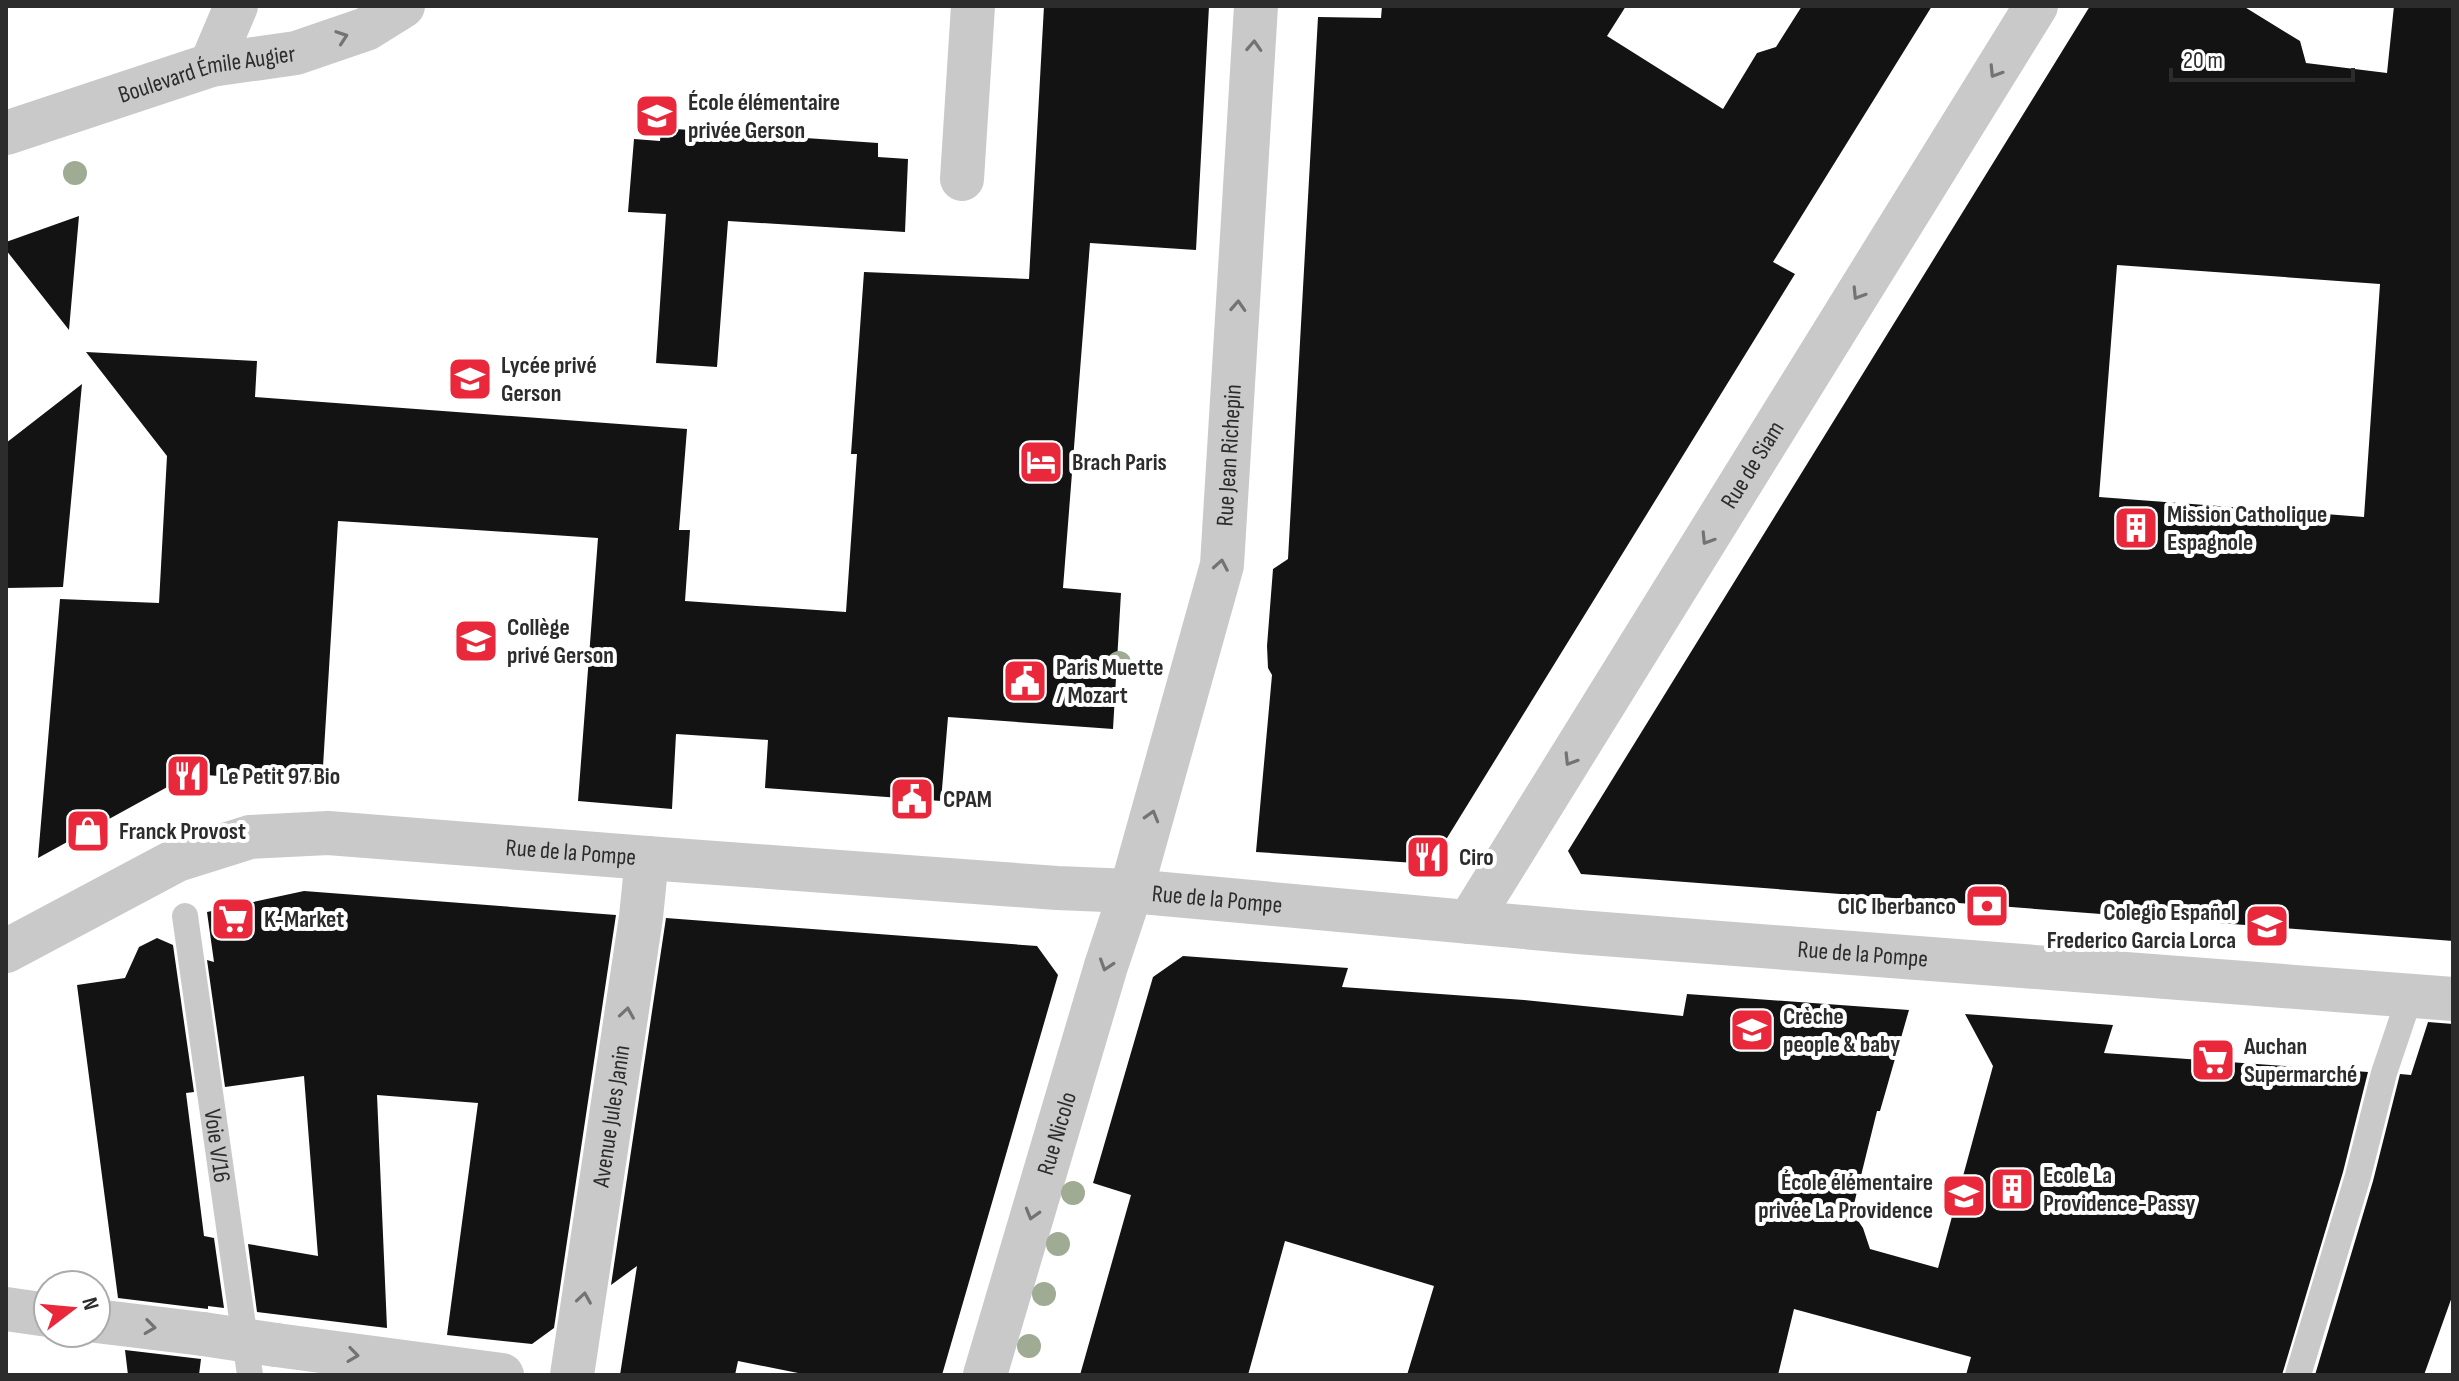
<svg xmlns="http://www.w3.org/2000/svg" width="2459" height="1381" viewBox="0 0 2459 1381" font-family="'Sofia Sans Condensed',sans-serif">
	<style>
		.building { fill: #131313; fill-rule: evenodd }
		.lines { fill: none; stroke-linecap: round; stroke-linejoin: round }
		.service { stroke: #c9c9c9; stroke-width: 26 }
		.minor { stroke: #c9c9c9; stroke-width: 44 }
		.tertiary { stroke: #c9c9c9; stroke-width: 44 }
		.minor-bridge { stroke: #c9c9c9; stroke-width: 44 }
		.tree { fill: #9fab92 }
		.oneway { stroke: #737373 }
		.labels { text-anchor: middle; dominant-baseline: central; stroke-width: 8; stroke-linejoin: round; paint-order: stroke }
		.street-label { font-size: 24px; fill: #2c2c2c; stroke: #fff }
		.poi-label { font-size: 24px; font-weight: bold; fill: #2c2c2c; stroke: #fff; text-anchor: start }
	</style>
	<rect width="100%" height="100%" fill="#fff"/>
	<path class="building" d="M1044,6H1209L1196,250L1090,243L1063,588L1121,593L1113,729L948,717L941,801L765,788L768,740L676,734L672,809L578,801L598,538L338,521L322,783L191,774L38,858L60,599L159,603L167,456L86,352L257,361L255,397L687,429L679,530H690L685,601L846,612L857,454H851L864,272L1029,279Z
		M1382,6H1626L1607,36L1723,109L1757,53L1776,47L1802,6H1932L1773,262L1795,274L1439,851L1415,863L1256,852L1272,675L1268,668L1267,646L1273,569L1288,559L1318,17L1381,18Z
		M2090,6H2243L2300,41L2306,63L2387,73L2394,6H2453V941L1581,874L1568,851ZM2117,265L2380,284L2364,517L2099,497Z
		M661,128L878,143V157L908,159L905,232L728,221L717,367L656,363L666,214L628,212L634,139L660,141Z
		M79,216L69,330L6,250V242Z
		M82,384L63,587L6,588V443Z
		M304,891L616,915L554,1328L532,1344L447,1335L478,1103L377,1095L387,1328L257,1312L248,1244L318,1256L304,1076L225,1087L207,960L214,962L207,912Z
		M666,918L1037,946L1058,975L942,1375H808L738,1361L735,1375H620L637,1266L611,1285Z
		M157,938L173,945L194,1092L186,1093L204,1236L214,1238L224,1308L208,1306V1309L118,1298L77,985L125,978L139,947Z
		M1183,956L1348,968L1342,987L1524,1000L1683,1016L1687,994L1909,1010L1880,1111H1877L1852,1212L1863,1228L1870,1249L1938,1268L1993,1066L1965,1014L2113,1025L2104,1053L2368,1072L2343,1172L2282,1375H1966L1971,1357L1794,1309L1778,1375H1407L1434,1286L1285,1241L1248,1375H1080L1131,1195L1093,1183L1153,977Z
		M2428,1022L2453,1024V1294L2424,1375H2315L2373,1181L2399,1078L2400,1074L2411,1075Z
		M125,1350L201,1359L199,1375H128Z"/>
	<g class="lines">
		<g class="service">
			<path id="s1" d="M185,916L250,1375"/>
			<path d="M2298,1375L2358,1176L2384,1073L2410,996"/>
		</g>
		<g class="minor">
			<path d="M962,179L973,6"/>
			<path id="s2" d="M1469,922L2036,6"/>
			<path d="M6,1309L48,1315"/>
			<path d="M96,1321L203,1334"/>
			<path d="M276,1345L502,1375"/>
			<path id="s3" d="M572,1375L641,917L647,858"/>
			<path id="s4" d="M985,1375L1106,966L1131,891L1222,565L1256,6"/>
		</g>
		<g class="tertiary">
			<path d="M211,65L236,6"/>
			<path id="s5" d="M6,133L211,65L296,53L366,29L403,6"/>
			<path id="s6" d="M6,951L177,860L250,837L328,833L647,858L1057,888L1131,891L1578,932L2453,999"/>
		</g>
		<path class="minor-bridge" d="M203,1334L276,1345"/>
	</g>
	<g class="tree">
		<circle cx="75" cy="173" r="12"/>
		<circle cx="1119" cy="663" r="12"/>
		<circle cx="1073" cy="1193" r="12"/>
		<circle cx="1058" cy="1244" r="12"/>
		<circle cx="1044" cy="1294" r="12"/>
		<circle cx="1029" cy="1346" r="12"/>
	</g>
	<defs><path id="oneway-chevron" d="M-2-3.5L2.5 0L-2 3.5" fill="none" stroke-width="1.6" stroke-linecap="round" stroke-linejoin="round" transform="scale(2)"/></defs>
	<g class="oneway">
		<use href="#oneway-chevron" transform="translate(342 37) rotate(-19)"/>
		<use href="#oneway-chevron" transform="translate(1254 46) rotate(-87)"/>
		<use href="#oneway-chevron" transform="translate(1995 72) rotate(122)"/>
		<use href="#oneway-chevron" transform="translate(1858 294) rotate(122)"/>
		<use href="#oneway-chevron" transform="translate(1238 306) rotate(-87)"/>
		<use href="#oneway-chevron" transform="translate(1707 539) rotate(122)"/>
		<use href="#oneway-chevron" transform="translate(1221 565) rotate(-80)"/>
		<use href="#oneway-chevron" transform="translate(1570 760) rotate(122)"/>
		<use href="#oneway-chevron" transform="translate(1152 816) rotate(-74)"/>
		<use href="#oneway-chevron" transform="translate(1106 965) rotate(108)"/>
		<use href="#oneway-chevron" transform="translate(627 1013) rotate(-81)"/>
		<use href="#oneway-chevron" transform="translate(1032 1214) rotate(106)"/>
		<use href="#oneway-chevron" transform="translate(584 1298) rotate(-81)"/>
		<use href="#oneway-chevron" transform="translate(150 1327) rotate(7)"/>
		<use href="#oneway-chevron" transform="translate(353 1355) rotate(8)"/>
	</g>
	<defs>
		<g id="school-square" transform="scale(2.3)"><rect x="-9" y="-9" width="18" height="18" rx="4" fill="#e9283b" stroke="#fff"/><path d="M0-5L7-2L0 1L-7-2ZM-4 1L0 2.5L4 1V4Q0 6-4 4Z" fill="#fff"/></g>
		<g id="hotel-square" transform="scale(2.3)"><rect x="-9" y="-9" width="18" height="18" rx="4" fill="#e9283b" stroke="#fff"/><path d="M-6-4.5h1.5V1H6V5H4.5V3h-9V5H-6ZM-4 0a1.8 1.8 0 1 1 3.6 0ZM.5 0V-2.5h3Q6-2.5 6 0Z" fill="#fff"/></g>
		<g id="building-square" transform="scale(2.3)"><rect x="-9" y="-9" width="18" height="18" rx="4" fill="#e9283b" stroke="#fff"/><path d="M-4-6H4V6H1V3H-1V6H-4ZM-2.5-4.3h1.7v1.8h-1.7ZM.8-4.3h1.7v1.8H.8ZM-2.5-1h1.7V.8h-1.7ZM.8-1h1.7V.8H.8Z" fill="#fff"/></g>
		<g id="civic-square" transform="scale(2.3)"><rect x="-9" y="-9" width="18" height="18" rx="4" fill="#e9283b" stroke="#fff"/><path d="M-.6-6.5H3V-4.5H.6V-3L4-1V1h2V6H-6V1h2V-1L-.6-3ZM-1.2 2.5V6h2.4V2.5Z" fill="#fff"/></g>
		<g id="restaurant-square" transform="scale(2.3)"><rect x="-9" y="-9" width="18" height="18" rx="4" fill="#e9283b" stroke="#fff"/><path d="M-5-6h1v4h1v-4h1v4h1v-4h1v5L-1.5 .5V6h-2V.5L-5-1ZM5-6V6H3V1.5H1.5Q1.5-4 5-6Z" fill="#fff"/></g>
		<g id="shop-square" transform="scale(2.3)"><rect x="-9" y="-9" width="18" height="18" rx="4" fill="#e9283b" stroke="#fff"/><path d="M-5-2.5h2.3a2.7 3.5 0 0 1 5.4 0H5L5.5 6h-11ZM-1.5-2.5h3a1.5 2.3 0 0 0-3 0Z" fill="#fff"/></g>
		<g id="bank-square" transform="scale(2.3)"><rect x="-9" y="-9" width="18" height="18" rx="4" fill="#e9283b" stroke="#fff"/><path d="M-6-4H6V4H-6ZM0-2.3a2.3 2.3 0 1 0 0 4.6a2.3 2.3 0 1 0 0-4.6Z" fill="#fff"/></g>
		<g id="supermarket-square" transform="scale(2.3)"><rect x="-9" y="-9" width="18" height="18" rx="4" fill="#e9283b" stroke="#fff"/><path d="M-6-5.5h2.5l.6 2H6L4.5 2H-2.5L-4.4-4H-6ZM-1.5 3.2a1.3 1.3 0 1 0 .1 0ZM3 3.2a1.3 1.3 0 1 0 .1 0Z" fill="#fff"/></g>
	</defs>
	<g fill-rule="evenodd">
		<use href="#school-square" x="657" y="116"/>
		<use href="#school-square" x="470" y="379"/>
		<use href="#hotel-square" x="1041" y="462"/>
		<use href="#building-square" x="2136" y="528"/>
		<use href="#school-square" x="476" y="641"/>
		<use href="#civic-square" x="1025" y="681"/>
		<use href="#restaurant-square" x="188" y="776"/>
		<use href="#civic-square" x="912" y="799"/>
		<use href="#shop-square" x="88" y="831"/>
		<use href="#restaurant-square" x="1428" y="857"/>
		<use href="#bank-square" x="1987" y="906"/>
		<use href="#supermarket-square" x="233" y="919"/>
		<use href="#school-square" x="2267" y="926"/>
		<use href="#school-square" x="1752" y="1030"/>
		<use href="#supermarket-square" x="2213" y="1060"/>
		<use href="#building-square" x="2012" y="1189"/>
		<use href="#school-square" x="1964" y="1196"/>
	</g>
	<g class="labels">
		<g class="street-label">
			<text stroke="none"><textPath href="#s5" startOffset="210">Boulevard Émile Augier</textPath></text>
			<text stroke="none"><textPath href="#s4" startOffset="954">Rue Jean Richepin</textPath></text>
			<text stroke="none"><textPath href="#s2" startOffset="538">Rue de Siam</textPath></text>
			<text stroke="none"><textPath href="#s6" startOffset="592">Rue de la Pompe</textPath></text>
			<text stroke="none"><textPath href="#s6" startOffset="1240">Rue de la Pompe</textPath></text>
			<text stroke="none"><textPath href="#s6" startOffset="1888">Rue de la Pompe</textPath></text>
			<text stroke="none"><textPath href="#s3" startOffset="262">Avenue Jules Janin</textPath></text>
			<text stroke="none"><textPath href="#s4" startOffset="252">Rue Nicolo</textPath></text>
			<text stroke="none"><textPath href="#s1" startOffset="232">Voie V/16</textPath></text>
		</g>
		<g class="poi-label">
			<text x="688" y="102">École élémentaire<tspan x="688" dy="28">privée Gerson</tspan></text>
			<text x="501" y="365">Lycée privé<tspan x="501" dy="28">Gerson</tspan></text>
			<text x="1072" y="462">Brach Paris</text>
			<text x="2167" y="514">Mission Catholique<tspan x="2167" dy="28">Espagnole</tspan></text>
			<text x="507" y="627">Collège<tspan x="507" dy="28">privé Gerson</tspan></text>
			<text x="1056" y="667">Paris Muette<tspan x="1056" dy="28">/ Mozart</tspan></text>
			<text x="219" y="776">Le Petit 97 Bio</text>
			<text x="943" y="799">CPAM</text>
			<text x="119" y="831">Franck Provost</text>
			<text x="1459" y="857">Ciro</text>
			<text x="1956" y="906" text-anchor="end">CIC Iberbanco</text>
			<text x="2236" y="912" text-anchor="end">Colegio Español<tspan x="2236" dy="28">Frederico Garcia Lorca</tspan></text>
			<text x="264" y="919">K-Market</text>
			<text x="1783" y="1016">Crèche<tspan x="1783" dy="28">people &amp; baby</tspan></text>
			<text x="2244" y="1046">Auchan<tspan x="2244" dy="28">Supermarché</tspan></text>
			<text x="2043" y="1175">Ecole La<tspan x="2043" dy="28">Providence-Passy</tspan></text>
			<text x="1933" y="1182" text-anchor="end">École élémentaire<tspan x="1933" dy="28">privée La Providence</tspan></text>
		</g>
	</g>
	<rect width="2459" height="1381" fill="none" stroke="#2c2c2c" stroke-width="16"/>
	<g transform="translate(72 1309) rotate(74)"><circle r="38" fill="#ffffff" stroke="#ababab" stroke-width="2"/>
	<path d="M0-6L14 30L0 20L-14 30Z" fill="#e9283b"/>
	<text y="-12" font-size="22" font-weight="bold" text-anchor="middle" fill="#2c2c2c">N</text>
	</g>
	<path d="M2171 68v12h182v-12" fill="none" stroke="#2c2c2c" stroke-width="4"/>
	<text x="2183" y="68" font-size="24" fill="#2c2c2c" stroke="#ffffff" stroke-width="6" paint-order="stroke">20 m</text>
</svg>
